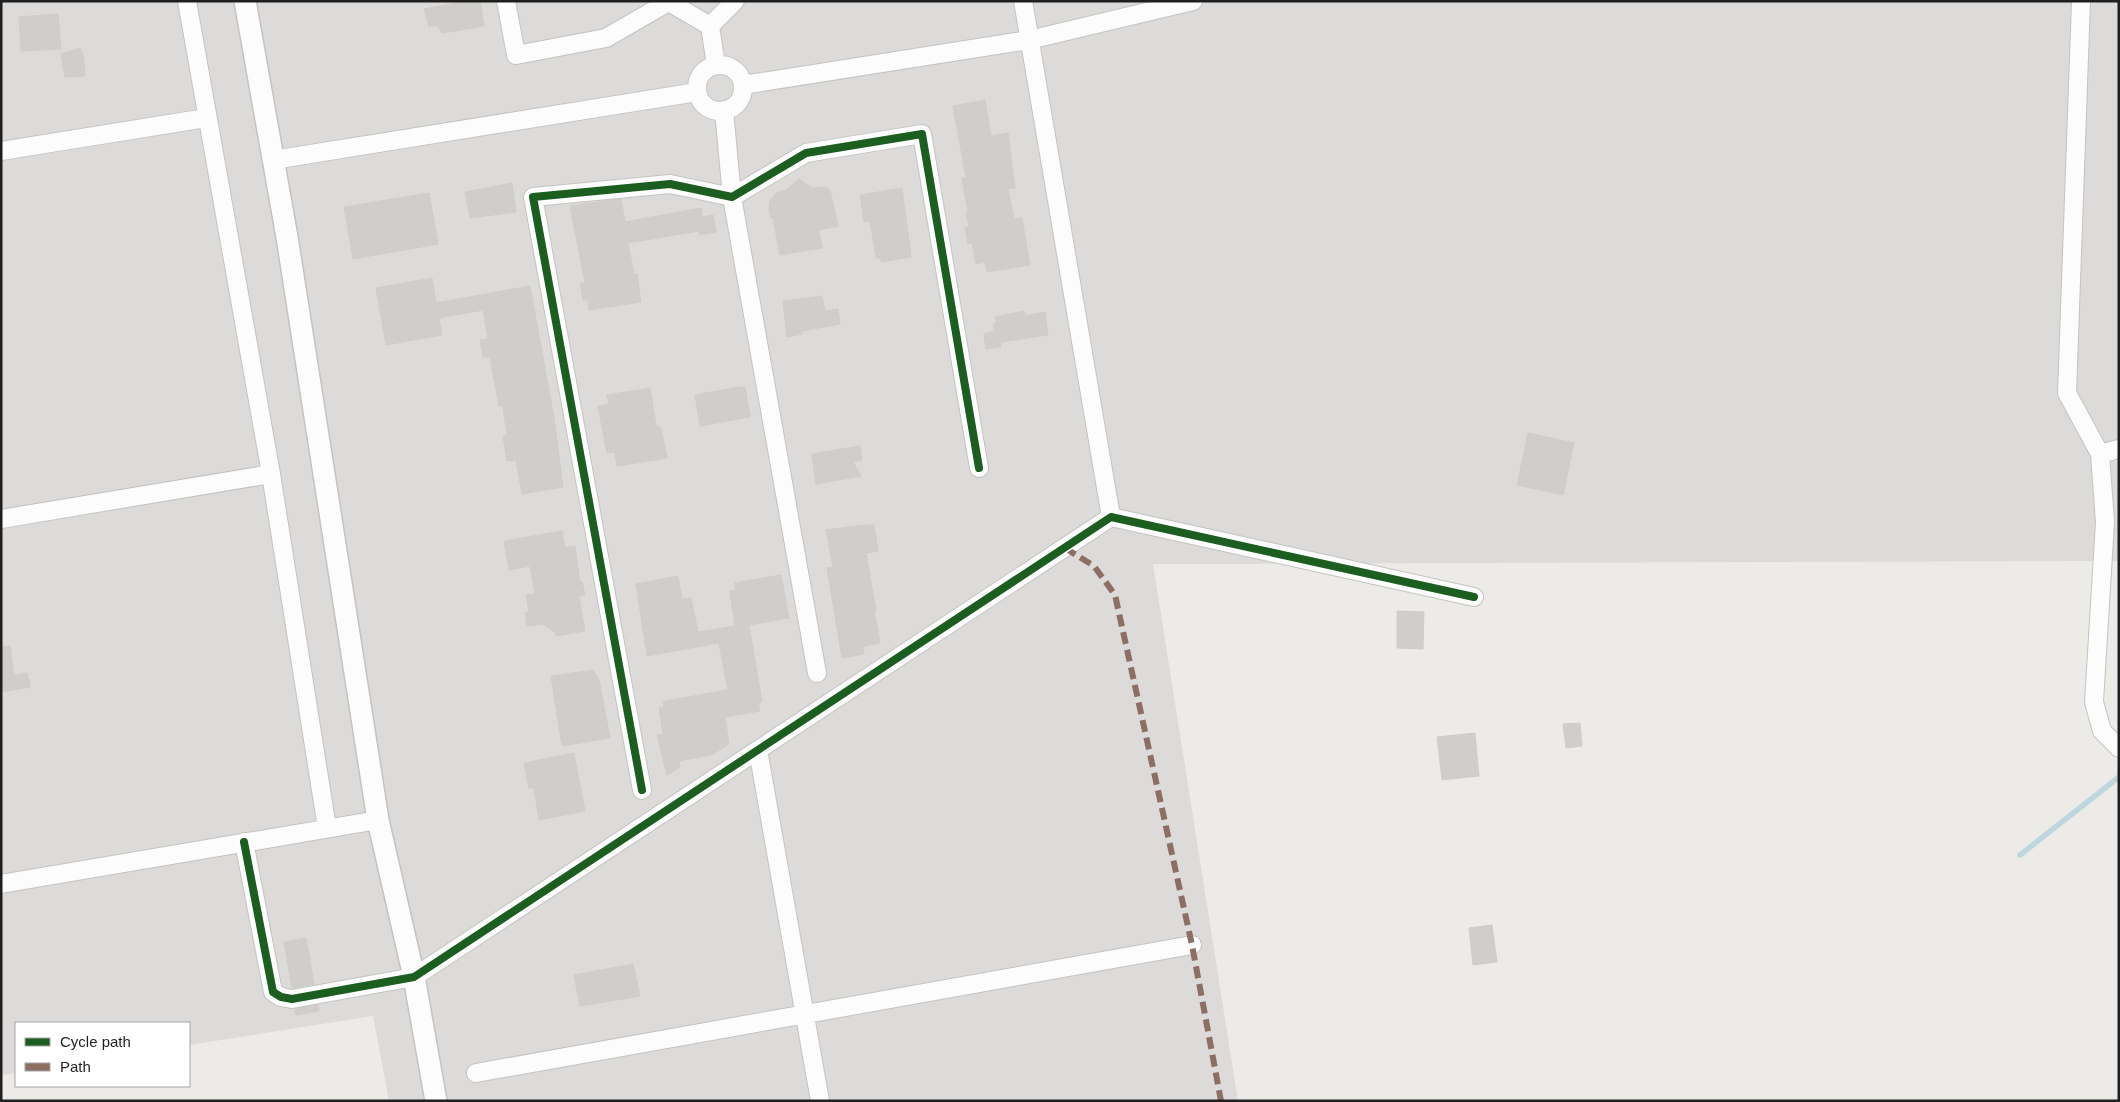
<svg xmlns="http://www.w3.org/2000/svg" width="2120" height="1102" viewBox="0 0 2120 1102" font-family="Arial,sans-serif">
	<style>
		.residential { fill: #dcdbd9 }
		.lines { fill: none; stroke-linecap: round; stroke-linejoin: round }
		.stream { stroke: #bed6de; stroke-width: 5.5 }
		.building { fill: #d0cecb; stroke: #d0cdc9 }
		.minor-casing { stroke: #c4c3c2; stroke-width: 20 }
		.tertiary-casing { stroke: #c4c3c2; stroke-width: 24 }
		.minor { stroke: #fcfcfc; stroke-width: 18 }
		.tertiary { stroke: #fcfcfc; stroke-width: 21 }
		.quiet { stroke: #8d6e63; stroke-width: 6; stroke-dasharray: 12 6; stroke-linecap: butt }
		.cycleway-casing { stroke: #fff; stroke-width: 11 }
		.cycleway { stroke: #1b5e20; stroke-width: 8 }
	</style>
	<rect width="100%" height="100%" fill="#edebe8"/>
	<path class="residential" d="M1,1H2119V561L1153,564L1238,1101H389L373,1016L189,1045V1023H16V1073L1,1075Z"/>
	<g class="lines">
		<path class="stream" d="M2020,855L2119,777"/>
	</g>
	<path class="building" d="M467,1H480L484,26L442,33L437,25L429,27L424,9Z
		M58,14L61,49L21,51L19,17Z
		M80,48L84,58L85,76L65,77L61,54Z
		M985,100L991,136L1008,133L1015,188L1008,189L1014,219L1022,218L1030,265L987,272L985,262L976,264L972,243L968,244L965,227H969L966,213L968,212L962,178L966,177L953,106Z
		M799,179L812,188L825,187L830,190L838,226L819,230L822,248L780,255L773,218H771L769,209L770,201L776,193L786,190Z
		M512,183L516,212L470,218L465,192Z
		M902,188L911,257L881,262V258H876L870,221L864,222L860,195Z
		M429,193L438,244L353,259L344,207Z
		M621,199L625,222L701,208L702,217L713,215L716,232L700,235L699,231L628,243L634,274H637L641,302L589,310L588,300H583L580,283H585L570,206Z
		M432,278L436,303L530,286L554,418L563,487L522,494L516,460L507,461L503,436L507,435L503,406H499L490,357H483L480,340L488,339L483,310L439,318L442,335L386,345L376,288Z
		M822,296L825,311L838,309L840,324L802,331V334L787,337L783,301Z
		M1024,311L1025,316L1045,312L1048,335L1001,342V347L986,349L984,334L995,331L993,325L997,321L995,317Z
		M739,387H745L750,417L700,426L695,395Z
		M650,388L656,425L661,428L667,458L617,466L615,452L607,453L598,406L609,404L607,395Z
		M1528,433L1574,443L1563,495L1517,485Z
		M860,446L862,460L853,462L861,476L816,484L812,454Z
		M865,525H874L878,551L866,553L876,611H874L880,643L863,646L864,654L842,658L827,568L833,567L826,530Z
		M562,531L565,548L575,546L580,582H582L585,595L579,597L585,631L556,636L555,632L543,624L527,626L525,612H529L526,595L535,594L530,566L509,570L504,541Z
		M781,575L789,618L749,625L762,702L758,703L760,711L725,717L729,744L711,755L679,761L680,767L667,775L657,735L663,734L659,708L664,707L663,702L671,700L728,690L719,643L647,656L636,584L678,576L682,599L691,598L698,632L735,626L730,591L736,590L735,583Z
		M1397,611L1424,612L1423,649L1397,648Z
		M10,646L14,675L27,673L30,687L1,692V647Z
		M593,670L599,680L610,738L562,746L551,676Z
		M1580,723L1582,746L1566,748L1563,724Z
		M1475,733L1479,776L1442,780L1437,737Z
		M574,753L585,811L539,820L534,788H529L524,763Z
		M1492,925L1497,962L1473,965L1469,928Z
		M306,938L314,984L292,988L284,942Z
		M633,964L640,996L580,1006L574,975Z
		M318,1005L319,1011L296,1015L295,1009Z"/>
	<g class="lines">
		<g class="minor-casing">
			<path id="minor" d="M187,1L271,474L327,828
				M506,1L516,55L606,38L670,1
				M1023,1L1111,517
				M2081,1L2067,393L2100,454L2105,522L2094,702L2102,731L2119,748
				M669,2L710,26
				M710,26L716,65
				M710,26L735,1
				M697 88a23 23 0 1 1 46 0a23 23 0 1 1-46 0Z
				M743,85L1029,40L1193,1
				M724,110L732,197L817,673
				M1,151L206,118
				M273,160L697,92
				M2100,454L2119,449
				M1,519L271,474
				M758,750L820,1101
				M642,790L533,197L670,184L732,197L806,153L922,134L979,468
				M244,842L273,992L281,997L292,999L414,977L1111,517L1474,597
				M1,884L378,820
				M476,1073L1192,945"/>
		</g>
		<g class="tertiary-casing">
			<path id="tertiary" d="M245,1L287,237L378,820L414,977L436,1101"/>
		</g>
		<use href="#minor" class="minor"/>
		<use href="#tertiary" class="tertiary"/>
		<path class="quiet" d="M1065,548L1094,566L1115,595L1192,945L1221,1101"/>
		<g class="cycleway-casing">
			<path id="cycleway" d="M642,790L533,197L670,184L732,197L806,153L922,134L979,468
				M244,842L273,992L281,997L292,999L414,977L1111,517L1474,597"/>
		</g>
		<use href="#cycleway" class="cycleway"/>
	</g>
	<rect width="2120" height="1102" fill="none" stroke="#1f1f1f" stroke-width="5"/>
	<rect x="15" y="1022" width="175" height="65" fill="#ffffff" stroke="#a5a5a5"/>
	<rect x="25" y="1038" width="25" height="8" fill="#1b5e20" stroke="#a5a5a5"/>
	<text x="60" y="1047" font-size="15" fill="#1f1f1f">Cycle path</text>
	<rect x="25" y="1063" width="25" height="8" fill="#8d6e63" stroke="#a5a5a5"/>
	<text x="60" y="1072" font-size="15" fill="#1f1f1f">Path</text>
</svg>
